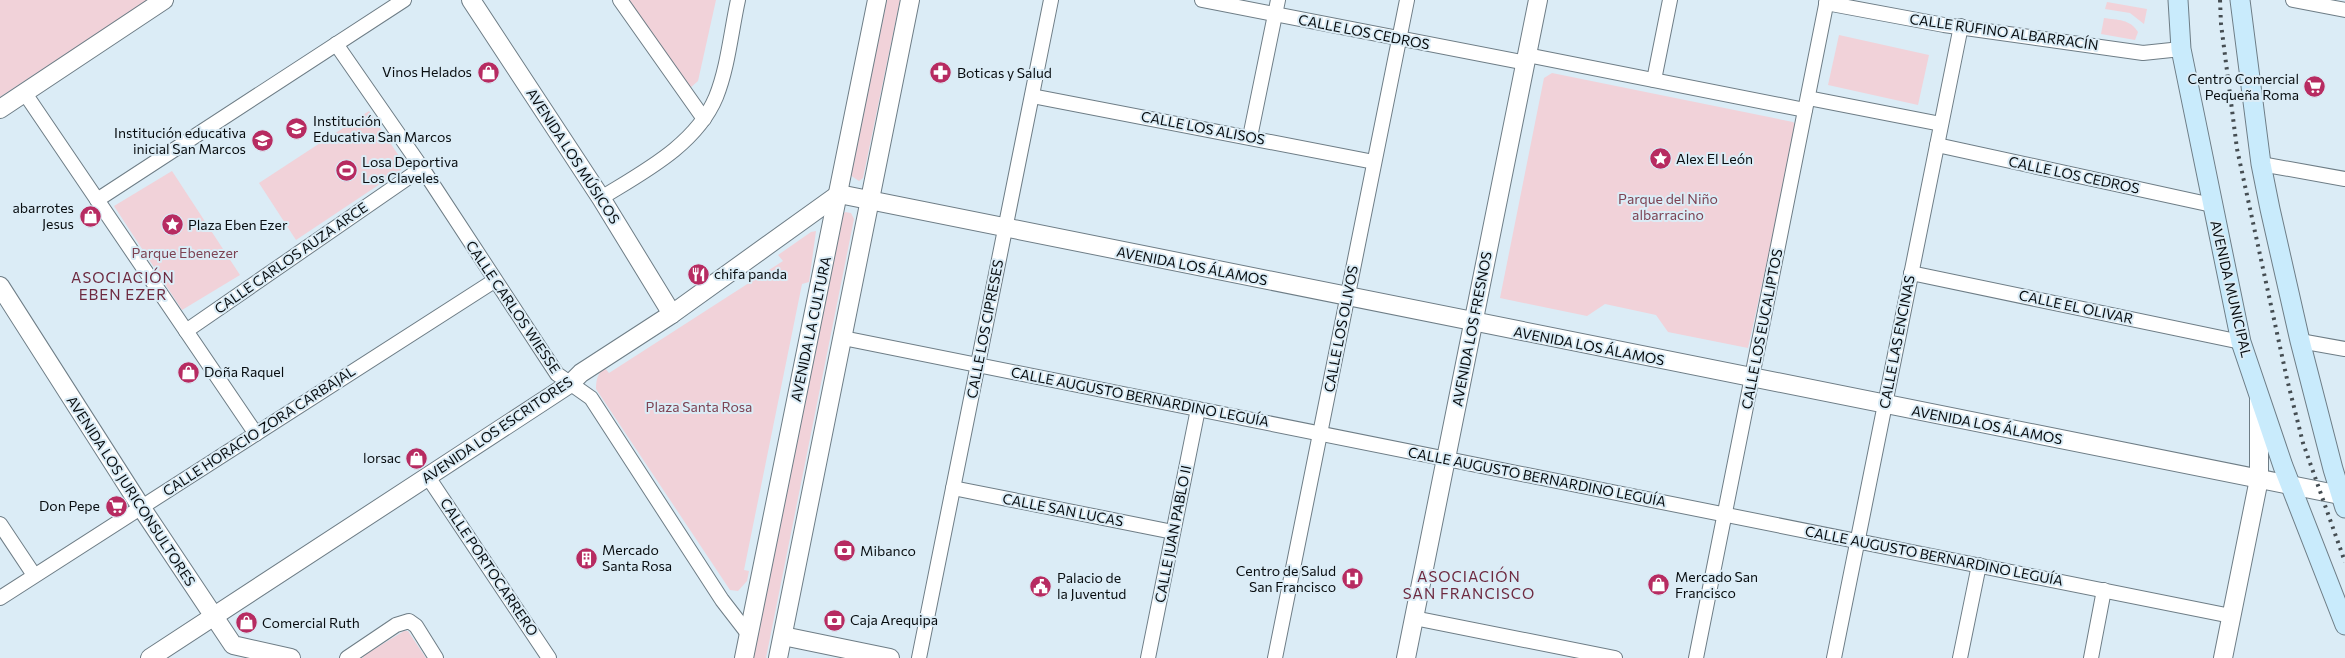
<svg xmlns="http://www.w3.org/2000/svg" width="2345" height="658" font-family="Commissioner,sans-serif">
<style>
.green{fill:#f1d2d9}
.lines{fill:none;stroke-linecap:round;stroke-linejoin:round}
.minor-casing{stroke:#6e7d86;stroke-width:16}
.tertiary-casing{stroke:#6e7d86;stroke-width:20}
.secondary-casing{stroke:#6e7d86;stroke-width:21}
.minor{stroke:#fff;stroke-width:14}
.tertiary{stroke:#fff;stroke-width:18}
.secondary{stroke:#c9ebfc;stroke-width:19}
.rail{stroke:#454d52;stroke-width:4;stroke-dasharray:2.5 5;stroke-linecap:butt}
.labels{text-anchor:middle;stroke-width:4;stroke-linejoin:round;paint-order:stroke}
.street-label{font-size:14px;fill:#080d10;stroke:#dbecf6}
.poi-label{font-size:14px;fill:#080d10;stroke:#dbecf6;text-anchor:start}
.park-label{font-size:14px;fill:#7d4353;stroke:#dbecf6}
.neighbourhood-label{font-size:15px;letter-spacing:1px;fill:#6e2a40;stroke:#dbecf6}
</style>
<rect width="100%" height="100%" fill="#dbecf6"/>
<g class="green">
<polygon points="0,0 148,0 0,97"/>
<polygon points="621,0 716,0 698,81 690,88"/>
<polygon points="887,0 900,0 863,178 859,181 850,175"/>
<polygon points="2107,2 2147,9 2144,24 2130,13 2105,9"/>
<path d="M2104 18C2118 20 2130 19 2138 32L2135 40 2101 34Z"/>
<polygon points="1839,35 1929,55 1918,105 1828,85"/>
<polygon points="1552,73 1793,122 1797,126 1748,348 1668,332 1656,315 1605,304 1587,316 1500,298 1544,78"/>
<polygon points="369,111 403,162 401,170 296,240 259,183"/>
<polygon points="172,171 240,275 182,310 114,206"/>
<polygon points="845,212 851,213 854,219 766,658 753,658 841,217"/>
<path d="M816 231 809 282 802 284 744 570 749 571 747 581 738 591 730 590 596 389C596 379 598 374 604 367L609 373 783 261 778 255 811 232Z"/>
<polygon points="404,631 408,631 426,658 363,658 363,656"/>
</g>
<g class="lines">
<defs>
<g id="minor">
<polyline points="620,0 704,119"/>
<polyline points="1202,0 1526,63"/>
<polyline points="2293,0 2345,10"/>
<polyline points="1826,3 1944,25 2143,53 2181,49"/>
<polyline points="336,44 422,168 557,374 591,398 722,600 749,635"/>
<polyline points="1527,55 1805,110"/>
<polyline points="1654,80 1670,0"/>
<polyline points="24,92 256,434"/>
<polyline points="1032,96 1374,162"/>
<polyline points="1808,98 1941,124"/>
<polyline points="1250,137 1278,0"/>
<polyline points="1937,145 2212,205"/>
<polyline points="2261,164 2345,179"/>
<path d="M601 198C643 172 696 145 716 97 728 67 731 32 738 0"/>
<polyline points="97,200 404,0"/>
<polyline points="1911,273 2241,342"/>
<polyline points="186,331 422,168"/>
<polyline points="843,338 2231,616"/>
<polyline points="2300,341 2345,349"/>
<polyline points="428,477 549,658"/>
<polyline points="953,488 1173,532"/>
<polyline points="0,524 34,575"/>
<polyline points="0,598 494,281"/>
<polyline points="1414,618 1615,658"/>
<polyline points="347,658 396,625 409,621 416,626 436,658"/>
<polyline points="919,658 1051,0"/>
<polyline points="1148,658 1198,409"/>
<polyline points="1275,658 1407,0"/>
<polyline points="1696,658 1827,0"/>
<polyline points="1834,658 1961,26"/>
<polyline points="1960,658 1979,565"/>
<polyline points="2091,658 2104,590"/>
</g>
<g id="tertiary">
<polyline points="471,0 601,198 672,314"/>
<polyline points="0,109 164,0"/>
<polyline points="839,194 2345,496"/>
<polyline points="0,286 141,507 233,645 291,658"/>
<polyline points="783,636 890,658"/>
<polyline points="150,658 571,383 581,373 672,314 839,194"/>
<polyline points="744,658 877,0"/>
<polyline points="778,658 910,0"/>
<polyline points="1406,658 1538,0"/>
<polyline points="2223,658 2259,479 2259,400"/>
</g>
<g id="secondary">
<polyline points="2178,0 2181,49 2241,342 2283,466 2345,625"/>
<polyline points="2240,0 2261,164 2270,209 2300,341 2333,469 2345,508"/>
</g>
</defs>
<use href="#minor" class="minor-casing"/>
<use href="#tertiary" class="tertiary-casing"/>
<use href="#secondary" class="secondary-casing"/>
<use href="#minor" class="minor"/>
<use href="#tertiary" class="tertiary"/>
<use href="#secondary" class="secondary"/>
<polyline class="rail" points="2220,0 2221,24 2237,149 2287,379 2303,443 2345,562"/>
</g>
<defs>
<symbol id="shop-disc" viewBox="-11 -11 22 22"><circle r="9.5" fill="#b72b61" stroke="#dbecf6"/><path d="M-5-2.5h2.3a2.7 3.5 0 0 1 5.4 0H5L5.5 6h-11ZM-1.5-2.5h3a1.5 2.3 0 0 0-3 0Z" fill="#fff"/></symbol>
<symbol id="pharmacy-disc" viewBox="-11 -11 22 22"><circle r="9.5" fill="#b72b61" stroke="#dbecf6"/><path d="M-2-6h4v4h4v4h-4v4h-4v-4h-4v-4h4Z" fill="#fff"/></symbol>
<symbol id="supermarket-disc" viewBox="-11 -11 22 22"><circle r="9.5" fill="#b72b61" stroke="#dbecf6"/><path d="M-6-5.5h2.5l.6 2H6L4.5 2H-2.5L-4.4-4H-6ZM-1.5 3.2a1.3 1.3 0 1 0 .1 0ZM3 3.2a1.3 1.3 0 1 0 .1 0Z" fill="#fff"/></symbol>
<symbol id="school-disc" viewBox="-11 -11 22 22"><circle r="9.5" fill="#b72b61" stroke="#dbecf6"/><path d="M0-5L7-2L0 1L-7-2ZM-4 1L0 2.5L4 1V4Q0 6-4 4Z" fill="#fff"/></symbol>
<symbol id="sight-disc" viewBox="-11 -11 22 22"><circle r="9.5" fill="#b72b61" stroke="#dbecf6"/><path d="M0-6L1.8-2.2L6-1.7L2.9 1.2L3.7 5.4L0 3.3L-3.7 5.4L-2.9 1.2L-6-1.7L-1.8-2.2Z" fill="#fff"/></symbol>
<symbol id="stadium-disc" viewBox="-11 -11 22 22"><circle r="9.5" fill="#b72b61" stroke="#dbecf6"/><path d="M0-5a6.5 5 0 1 0 0 10a6.5 5 0 1 0 0-10ZM-3.5-1.8h7v3.6h-7Z" fill="#fff"/></symbol>
<symbol id="restaurant-disc" viewBox="-11 -11 22 22"><circle r="9.5" fill="#b72b61" stroke="#dbecf6"/><path d="M-5-6h1v4h1v-4h1v4h1v-4h1v5L-1.5 .5V6h-2V.5L-5-1ZM5-6V6H3V1.5H1.5Q1.5-4 5-6Z" fill="#fff"/></symbol>
<symbol id="bank-disc" viewBox="-11 -11 22 22"><circle r="9.5" fill="#b72b61" stroke="#dbecf6"/><path d="M-6-4H6V4H-6ZM0-2.3a2.3 2.3 0 1 0 0 4.6a2.3 2.3 0 1 0 0-4.6Z" fill="#fff"/></symbol>
<symbol id="building-disc" viewBox="-11 -11 22 22"><circle r="9.5" fill="#b72b61" stroke="#dbecf6"/><path d="M-4-6H4V6H1V3H-1V6H-4ZM-2.5-4.3h1.7v1.8h-1.7ZM.8-4.3h1.7v1.8H.8ZM-2.5-1h1.7V.8h-1.7ZM.8-1h1.7V.8H.8Z" fill="#fff"/></symbol>
<symbol id="hospital-disc" viewBox="-11 -11 22 22"><circle r="9.5" fill="#b72b61" stroke="#dbecf6"/><path d="M-5-5h3v3.5h4V-5h3V5h-3V1.5h-4V5h-3Z" fill="#fff"/></symbol>
<symbol id="civic-disc" viewBox="-11 -11 22 22"><circle r="9.5" fill="#b72b61" stroke="#dbecf6"/><path d="M-.6-6.5H3V-4.5H.6V-3L4-1V1h2V6H-6V1h2V-1L-.6-3ZM-1.2 2.5V6h2.4V2.5Z" fill="#fff"/></symbol>
</defs>
<g fill-rule="evenodd">
<use href="#shop-disc" x="476" y="60" width="25" height="25"/>
<use href="#pharmacy-disc" x="928" y="60" width="25" height="25"/>
<use href="#supermarket-disc" x="2302" y="74" width="25" height="25"/>
<use href="#school-disc" x="284" y="116" width="25" height="25"/>
<use href="#school-disc" x="250" y="128" width="25" height="25"/>
<use href="#sight-disc" x="1648" y="146" width="25" height="25"/>
<use href="#stadium-disc" x="334" y="158" width="25" height="25"/>
<use href="#shop-disc" x="78" y="204" width="25" height="25"/>
<use href="#sight-disc" x="160" y="212" width="25" height="25"/>
<use href="#restaurant-disc" x="686" y="262" width="25" height="25"/>
<use href="#shop-disc" x="176" y="360" width="25" height="25"/>
<use href="#shop-disc" x="404" y="446" width="25" height="25"/>
<use href="#supermarket-disc" x="104" y="494" width="25" height="25"/>
<use href="#bank-disc" x="832" y="538" width="25" height="25"/>
<use href="#building-disc" x="574" y="546" width="25" height="25"/>
<use href="#hospital-disc" x="1340" y="566" width="25" height="25"/>
<use href="#shop-disc" x="1646" y="572" width="25" height="25"/>
<use href="#civic-disc" x="1028" y="574" width="25" height="25"/>
<use href="#bank-disc" x="822" y="608" width="25" height="25"/>
<use href="#shop-disc" x="234" y="610" width="25" height="25"/>
</g>
<g class="labels">
<g class="street-label">
<text transform="translate(1364 32) rotate(11)" y="5">CALLE LOS CEDROS</text>
<text transform="translate(2004 32) rotate(8)" y="5">CALLE RUFINO ALBARRACÍN</text>
<text transform="translate(1203 128) rotate(11)" y="5">CALLE LOS ALISOS</text>
<text transform="translate(573 156) rotate(57)" y="5">AVENIDA LOS MÚSICOS</text>
<text transform="translate(2074 175) rotate(12)" y="5">CALLE LOS CEDROS</text>
<text transform="translate(291 258) rotate(-35)" y="5">CALLE CARLOS AUZA ARCE</text>
<text transform="translate(1192 266) rotate(11)" y="5">AVENIDA LOS ÁLAMOS</text>
<text transform="translate(2231 289) rotate(77)" y="5">AVENIDA MUNICIPAL</text>
<text transform="translate(513 307) rotate(56)" y="5">CALLE CARLOS WIESSE</text>
<text transform="translate(2076 307) rotate(12)" y="5">CALLE EL OLIVAR</text>
<text transform="translate(811 329) rotate(-78)" y="5">AVENIDA LA CULTURA</text>
<text transform="translate(985 329) rotate(-79)" y="5">CALLE LOS CIPRESES</text>
<text transform="translate(1341 329) rotate(-79)" y="5">CALLE LOS OLIVOS</text>
<text transform="translate(1472 329) rotate(-79)" y="5">AVENIDA LOS FRESNOS</text>
<text transform="translate(1762 329) rotate(-79)" y="5">CALLE LOS EUCALIPTOS</text>
<text transform="translate(1897 342) rotate(-79)" y="5">CALLE LAS ENCINAS</text>
<text transform="translate(1589 346) rotate(11)" y="5">AVENIDA LOS ÁLAMOS</text>
<text transform="translate(1140 397) rotate(11)" y="5">CALLE AUGUSTO BERNARDINO LEGUÍA</text>
<text transform="translate(1987 425) rotate(11)" y="5">AVENIDA LOS ÁLAMOS</text>
<text transform="translate(497 430) rotate(-34)" y="5">AVENIDA LOS ESCRITORES</text>
<text transform="translate(259 431) rotate(-33)" y="5">CALLE HORACIO ZORA CARBAJAL</text>
<text transform="translate(1537 477) rotate(11)" y="5">CALLE AUGUSTO BERNARDINO LEGUÍA</text>
<text transform="translate(131 491) rotate(57)" y="5">AVENIDA LOS JURICONSULTORES</text>
<text transform="translate(1063 510) rotate(11)" y="5">CALLE SAN LUCAS</text>
<text transform="translate(1173 534) rotate(-79)" y="5">CALLE JUAN PABLO II</text>
<text transform="translate(1934 556) rotate(11)" y="5">CALLE AUGUSTO BERNARDINO LEGUÍA</text>
<text transform="translate(489 567) rotate(56)" y="5">CALLE PORTOCARRERO</text>
</g>
<g class="poi-label">
<text x="472" y="77" text-anchor="end">Vinos Helados</text>
<text x="957" y="78">Boticas y Salud</text>
<text x="2299" y="84" text-anchor="end">Centro Comercial<tspan x="2299" dy="16">Pequeña Roma</tspan></text>
<text x="313" y="126">Institución<tspan x="313" dy="16">Educativa San Marcos</tspan></text>
<text x="246" y="138" text-anchor="end">Institución educativa<tspan x="246" dy="16">inicial San Marcos</tspan></text>
<text x="1676" y="164">Alex El León</text>
<text x="362" y="167">Losa Deportiva<tspan x="362" dy="16">Los Claveles</tspan></text>
<text x="74" y="213" text-anchor="end">abarrotes<tspan x="74" dy="16">Jesus</tspan></text>
<text x="188" y="230">Plaza Eben Ezer</text>
<text x="714" y="279">chifa panda</text>
<text x="204" y="377">Doña Raquel</text>
<text x="401" y="463" text-anchor="end">lorsac</text>
<text x="100" y="511" text-anchor="end">Don Pepe</text>
<text x="602" y="555">Mercado<tspan x="602" dy="16">Santa Rosa</tspan></text>
<text x="860" y="556">Mibanco</text>
<text x="1336" y="576" text-anchor="end">Centro de Salud<tspan x="1336" dy="16">San Francisco</tspan></text>
<text x="1675" y="582">Mercado San<tspan x="1675" dy="16">Francisco</tspan></text>
<text x="1057" y="583">Palacio de<tspan x="1057" dy="16">la Juventud</tspan></text>
<text x="850" y="625">Caja Arequipa</text>
<text x="262" y="628">Comercial Ruth</text>
</g>
<g class="park-label">
<text x="1668" y="204">Parque del Niño<tspan x="1668" dy="16">albarracino</tspan></text>
<text x="185" y="258">Parque Ebenezer</text>
<text x="699" y="412">Plaza Santa Rosa</text>
</g>
<g class="neighbourhood-label">
<text x="123" y="283">ASOCIACIÓN<tspan x="123" dy="17">EBEN EZER</tspan></text>
<text x="1469" y="582">ASOCIACIÓN<tspan x="1469" dy="17">SAN FRANCISCO</tspan></text>
</g>
</g>
</svg>
